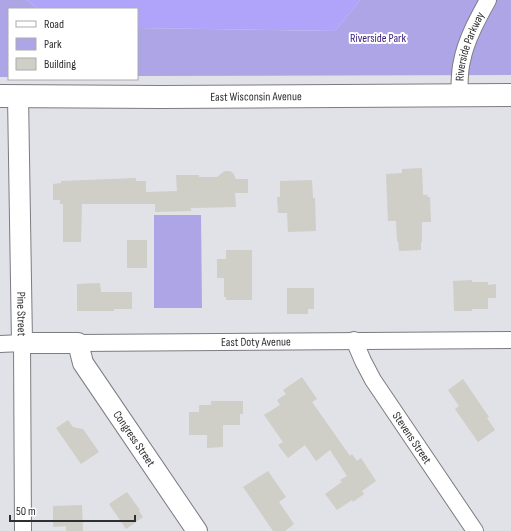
<svg xmlns="http://www.w3.org/2000/svg" width="511" height="531" font-family="'Sofia Sans Condensed',sans-serif">
<style>
.green{fill:#ada5e6}
.forest{fill:#b0a4fa}
.building{fill:#cfcec7}
.lines{fill:none;stroke-linecap:round;stroke-linejoin:round}
.minor-casing{stroke:#7c7c82;stroke-width:18}
.tertiary-casing{stroke:#7c7c82;stroke-width:22}
.secondary-casing{stroke:#7c7c82;stroke-width:24}
.minor{stroke:#fff;stroke-width:16}
.tertiary{stroke:#fff;stroke-width:20}
.secondary{stroke:#fff;stroke-width:22}
.labels{text-anchor:middle;stroke-width:4;stroke-linejoin:round;paint-order:stroke}
.park-label{font-size:12px;fill:#3a1c7e;stroke:#fff}
.street-label{font-size:12px;fill:#2f2f31;stroke:#fff}
</style>
<rect width="100%" height="100%" fill="#e1e1e8"/>
<g class="green">
<polygon points="0,0 27,0 38,9 9,9 9,77 0,77"/>
<polygon points="360,0 511,0 511,75 137,76 137,28 335,31"/>
<polygon points="154,215 201,215 202,308 154,308"/>
</g>
<polygon class="forest" points="27,0 360,0 335,31 137,28 137,9 38,9"/>
<g class="building">
<polygon points="422,168 423,195 428,195 427,197 430,197 431,222 422,222 422,242 421,242 421,250 399,251 398,241 397,241 396,221 388,221 386,174 402,173 402,169"/>
<polygon points="226,171 230,171 233,173 236,179 248,179 248,193 235,193 236,207 191,208 191,211 155,212 155,204 82,204 81,242 63,242 63,204 60,204 60,200 53,200 53,184 61,183 61,181 136,178 136,181 146,181 146,192 177,191 176,175 199,175 199,177 217,177 223,172"/>
<polygon points="312,180 313,198 315,198 316,231 288,232 287,213 278,213 277,197 280,197 280,181"/>
<rect x="127" y="240" width="20" height="28"/>
<polygon points="226,250 252,250 252,300 226,300 226,297 224,297 224,278 217,278 217,259 226,259"/>
<polygon points="472,280 472,282 488,282 488,285 496,284 496,298 488,298 488,309 472,309 472,311 454,311 453,281"/>
<polygon points="100,283 101,292 132,292 132,309 114,309 114,311 77,311 77,284"/>
<polygon points="287,288 314,288 314,309 308,309 308,314 287,314"/>
<polygon points="302,377 317,399 312,402 350,456 352,454 357,461 361,458 376,481 362,491 364,494 353,502 352,500 337,510 325,494 342,482 340,480 347,476 330,450 316,461 305,445 288,458 278,445 283,442 264,415 280,405 277,400 286,394 283,390"/>
<polygon points="463,379 489,417 487,418 495,430 478,442 455,409 459,406 448,390"/>
<polygon points="211,401 243,401 243,414 240,414 240,425 223,425 223,447 207,448 207,435 189,435 189,412 199,412 199,405 211,405"/>
<polygon points="68,420 73,427 83,429 99,452 81,464 56,428"/>
<polygon points="268,471 286,497 279,502 294,524 285,531 273,531 243,487"/>
<polygon points="127,492 140,510 139,511 143,517 126,529 109,504"/>
<polygon points="82,505 83,531 66,531 66,526 53,527 53,506"/>
</g>
<g class="lines">
<defs>
<g id="minor">
<path id="s1" d="M459 95C460 84 459 72 462 61 466 40 478 18 488 0"/>
<path id="s2" d="M354 340 363 361 373 380 475 531"/>
<path id="s3" d="M78 343 511 340"/>
<polyline points="0,344 22,343 23,531"/>
</g>
<g id="tertiary">
<path id="s4" d="M18 96 22 343H78L83 363 197 531"/>
</g>
<g id="secondary">
<path id="s5" d="M0 96 161 97 511 95"/>
</g>
</defs>
<use href="#minor" class="minor-casing"/>
<use href="#tertiary" class="tertiary-casing"/>
<use href="#secondary" class="secondary-casing"/>
<use href="#minor" class="minor"/>
<use href="#tertiary" class="tertiary"/>
<use href="#secondary" class="secondary"/>
</g>
<g class="labels">
<g class="park-label">
<text x="378" y="42">Riverside Park</text>
</g>
<g class="street-label">
<text dy="4" stroke="none"><textPath href="#s1" startOffset="50">Riverside Parkway</textPath></text>
<text dy="4" stroke="none"><textPath href="#s5" startOffset="256">East Wisconsin Avenue</textPath></text>
<text dy="4" stroke="none"><textPath href="#s4" startOffset="218">Pine Street</textPath></text>
<text dy="4" stroke="none"><textPath href="#s3" startOffset="178">East Doty Avenue</textPath></text>
<text dy="4" stroke="none"><textPath href="#s2" startOffset="114">Stevens Street</textPath></text>
<text dy="4" stroke="none"><textPath href="#s4" startOffset="415">Congress Street</textPath></text>
</g>
</g>
<rect x="8" y="8" width="130" height="72" fill="#ffffff" stroke="#acacad"/>
<rect x="16" y="21" width="20" height="6" fill="#ffffff" stroke="#acacad"/>
<text x="44" y="28" font-size="12" fill="#2f2f31">Road</text>
<rect x="16" y="38" width="20" height="12" fill="#ada5e6" stroke="#acacad"/>
<text x="44" y="48" font-size="12" fill="#2f2f31">Park</text>
<rect x="16" y="58" width="20" height="12" fill="#cfcec7" stroke="#acacad"/>
<text x="44" y="68" font-size="12" fill="#2f2f31">Building</text>
<path d="M10 515v6h125v-6" fill="none" stroke="#2f2f31" stroke-width="2"/>
<text x="16" y="515" font-size="12" fill="#2f2f31" stroke="#ffffff" stroke-width="3" paint-order="stroke">50 m</text>
</svg>
